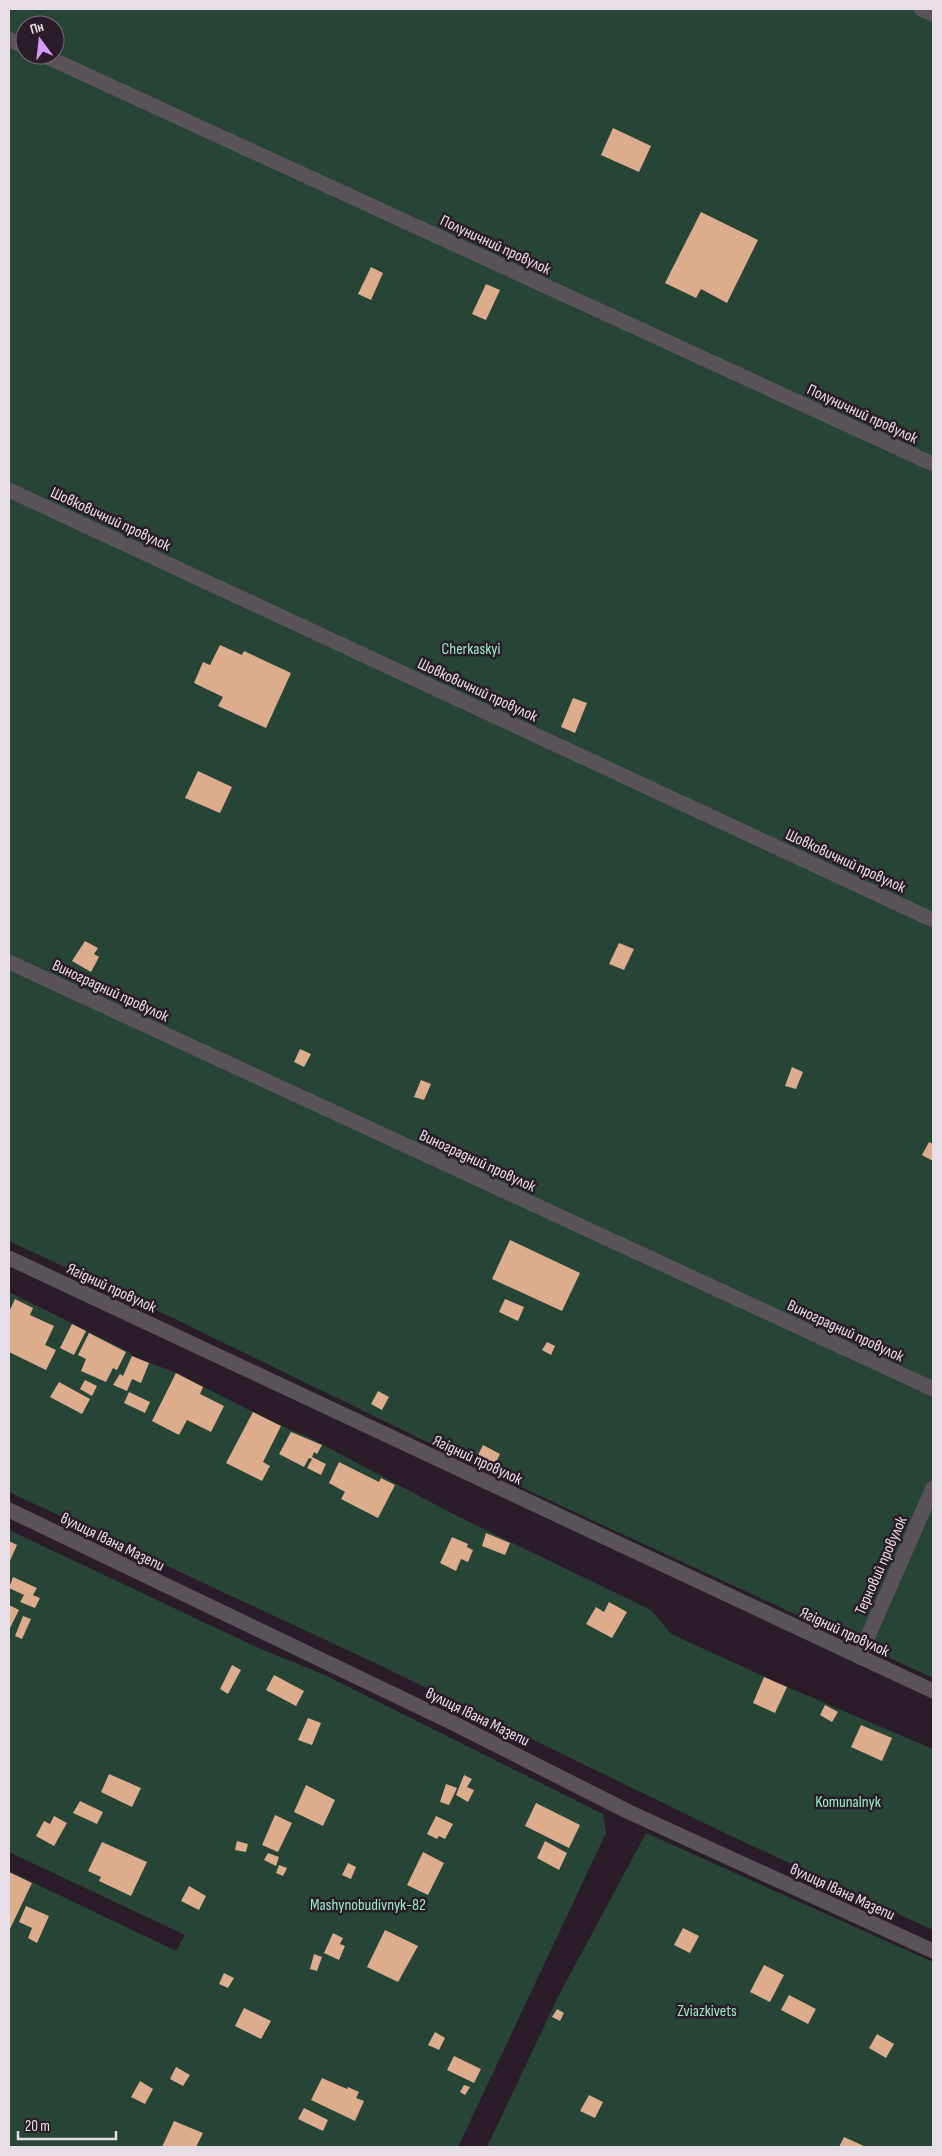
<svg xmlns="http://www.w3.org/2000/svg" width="942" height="2156" font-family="'Sofia Sans Condensed',sans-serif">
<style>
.green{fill:#274537;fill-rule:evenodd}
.building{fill:#ddac8d}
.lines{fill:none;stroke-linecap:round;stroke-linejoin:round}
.minor{stroke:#5a5359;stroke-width:15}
.labels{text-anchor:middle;stroke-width:5;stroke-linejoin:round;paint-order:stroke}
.street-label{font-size:16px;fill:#e8dee7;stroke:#2a1d29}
.park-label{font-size:16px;fill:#95ecc4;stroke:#2a1d29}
</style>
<rect width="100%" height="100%" fill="#2a1d29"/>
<g class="green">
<path d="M9 9H933V1678L497 1476 177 1320 9 1241ZM25 25H55V55H25Z"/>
<polygon points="9,1292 131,1353 132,1356 176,1373 279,1425 310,1438 457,1516 651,1610 671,1634 787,1687 933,1749 933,1930 729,1835 375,1663 9,1492"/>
<polygon points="9,1530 254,1646 327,1676 603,1814 606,1833 458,2147 9,2147 9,1871 176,1951 185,1935 9,1852"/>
<polygon points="646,1833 933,1962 933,2147 487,2147 558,1997"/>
</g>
<g class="building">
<polygon points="613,128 651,146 639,172 601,155"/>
<polygon points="701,212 758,240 727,303 701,289 696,298 665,283"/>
<polygon points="371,267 383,273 371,300 358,294"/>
<polygon points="486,284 500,290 486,320 472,314"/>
<polygon points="220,645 242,655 244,651 291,673 266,728 218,706 223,697 194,683 203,662 210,665"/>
<polygon points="573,698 587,703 575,733 561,727"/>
<polygon points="198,771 232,787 220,813 185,798"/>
<polygon points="85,941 98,948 94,954 99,957 91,972 72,961"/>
<polygon points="619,943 634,949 624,970 609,964"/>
<polygon points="300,1049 311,1054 304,1067 294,1062"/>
<polygon points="792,1067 803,1072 796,1089 785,1086"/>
<polygon points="421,1080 431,1084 424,1100 414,1097"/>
<polygon points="929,1142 933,1144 933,1161 922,1155"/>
<polygon points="510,1240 580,1273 562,1311 492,1279"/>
<polygon points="15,1299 33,1308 30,1315 54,1326 45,1345 56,1350 46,1370 9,1352 9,1312"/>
<polygon points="505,1299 524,1307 518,1321 499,1312"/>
<polygon points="72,1324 86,1331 74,1355 60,1348"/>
<polygon points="89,1333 126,1352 117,1370 113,1368 106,1382 81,1371 86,1359 78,1355"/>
<polygon points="547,1342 555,1346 551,1355 542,1350"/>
<polygon points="132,1356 149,1363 141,1383 132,1379 127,1391 113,1385 120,1374 123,1376"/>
<polygon points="176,1373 203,1387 200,1394 224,1406 211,1432 187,1420 179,1435 152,1421"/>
<polygon points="85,1380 97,1386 92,1396 80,1389"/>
<polygon points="59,1382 90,1399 82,1414 50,1397"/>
<polygon points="378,1391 389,1397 382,1410 371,1404"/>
<polygon points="129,1392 150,1402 145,1413 124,1403"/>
<polygon points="253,1412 281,1426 263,1462 270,1466 262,1481 226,1463"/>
<polygon points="291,1432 322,1445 317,1454 314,1452 312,1457 326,1464 321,1475 307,1468 312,1459 309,1458 304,1467 279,1454"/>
<polygon points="483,1445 500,1454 494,1466 477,1457"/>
<polygon points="339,1462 379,1482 381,1478 395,1485 378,1518 341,1499 345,1492 329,1483"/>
<polygon points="486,1533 510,1543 505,1555 482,1546"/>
<polygon points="452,1537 468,1544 467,1547 473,1550 468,1562 461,1559 456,1571 440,1563"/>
<polygon points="9,1541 17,1545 9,1563"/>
<polygon points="13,1577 37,1588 33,1595 40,1598 35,1608 20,1602 24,1595 9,1588"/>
<polygon points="609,1602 627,1612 612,1638 586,1624 596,1607 604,1612"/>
<polygon points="9,1605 19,1610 9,1630"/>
<polygon points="23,1616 31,1619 22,1639 15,1636"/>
<polygon points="232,1665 241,1670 228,1694 220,1689"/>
<polygon points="274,1675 304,1691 296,1706 266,1690"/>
<polygon points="764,1677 787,1687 775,1713 753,1703"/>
<polygon points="825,1705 838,1712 832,1722 820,1715"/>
<polygon points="308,1718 321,1723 312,1745 298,1740"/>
<polygon points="861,1725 892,1738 882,1761 851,1747"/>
<polygon points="109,1774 141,1788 132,1807 101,1792"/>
<polygon points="464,1775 472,1779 467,1787 474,1790 468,1802 456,1795"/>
<polygon points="446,1784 457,1788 449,1805 440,1802"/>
<polygon points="306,1785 335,1800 323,1826 294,1812"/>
<polygon points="80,1801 103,1812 97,1824 73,1813"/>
<polygon points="536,1803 580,1825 569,1848 525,1826"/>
<polygon points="275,1815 292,1823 278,1852 262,1845"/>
<polygon points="54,1816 67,1823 54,1846 36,1836 44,1821 50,1824"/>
<polygon points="436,1816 453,1824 445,1839 439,1836 437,1839 427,1834"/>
<polygon points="237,1841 248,1844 246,1852 235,1850"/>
<polygon points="545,1841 567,1853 559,1870 537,1858"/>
<polygon points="102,1842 147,1862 131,1896 99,1881 101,1877 88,1871"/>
<polygon points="423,1852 444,1863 428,1895 407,1885"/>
<polygon points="268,1853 279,1857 276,1866 264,1860"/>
<polygon points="348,1863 356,1867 351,1879 342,1875"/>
<polygon points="279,1865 287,1868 283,1876 276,1873"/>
<polygon points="9,1872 32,1883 9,1931"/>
<polygon points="189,1886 206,1896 199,1910 181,1901"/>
<polygon points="26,1906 49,1916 37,1943 28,1938 32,1928 19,1922"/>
<polygon points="683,1928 699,1936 690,1953 674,1945"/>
<polygon points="385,1930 418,1946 398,1982 367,1967"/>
<polygon points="333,1933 343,1938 340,1944 345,1946 339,1960 324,1953"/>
<polygon points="314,1954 322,1957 317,1971 310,1969"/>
<polygon points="764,1965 784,1975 770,2002 750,1992"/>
<polygon points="224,1973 234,1978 228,1988 219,1984"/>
<polygon points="789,1995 816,2009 808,2024 781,2010"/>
<polygon points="244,2008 271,2021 261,2039 235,2026"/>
<polygon points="557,2009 564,2013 560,2021 552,2017"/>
<polygon points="435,2032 445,2038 439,2050 428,2045"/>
<polygon points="877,2034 894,2044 886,2058 869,2048"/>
<polygon points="454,2056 481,2069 474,2083 447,2070"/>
<polygon points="176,2067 190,2075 183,2086 170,2079"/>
<polygon points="322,2078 347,2089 348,2087 359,2092 356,2098 364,2101 355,2121 311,2100"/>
<polygon points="140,2081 153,2089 145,2104 131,2097"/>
<polygon points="464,2085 470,2087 465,2095 460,2092"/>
<polygon points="589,2095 603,2102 595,2118 580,2111"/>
<polygon points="304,2108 328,2120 323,2131 298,2119"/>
<polygon points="174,2121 203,2133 196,2147 162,2147"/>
<polygon points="844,2137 866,2147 839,2147"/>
</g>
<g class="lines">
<g class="minor">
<polyline points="921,9 933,14"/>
<polyline points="9,39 25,47"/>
<polyline points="43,55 933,464"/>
<polyline points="9,490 933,920"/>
<polyline points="9,962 933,1389"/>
<polyline points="9,1258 933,1691"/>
<polyline points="9,1510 453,1723 629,1812 933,1951"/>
<polyline points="859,1657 933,1488"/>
</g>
</g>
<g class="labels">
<g class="street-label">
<text transform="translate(496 244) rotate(25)" y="6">Полуничний провулок</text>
<text transform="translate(863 413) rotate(25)" y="6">Полуничний провулок</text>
<text transform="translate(111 518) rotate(25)" y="6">Шовковичний провулок</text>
<text transform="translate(478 689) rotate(25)" y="6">Шовковичний провулок</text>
<text transform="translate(846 860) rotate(25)" y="6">Шовковичний провулок</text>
<text transform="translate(111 990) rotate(25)" y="6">Виноградний провулок</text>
<text transform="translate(478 1160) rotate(25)" y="6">Виноградний провулок</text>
<text transform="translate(112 1287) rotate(25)" y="6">Ягідний провулок</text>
<text transform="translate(846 1330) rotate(25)" y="6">Виноградний провулок</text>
<text transform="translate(478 1459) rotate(25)" y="6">Ягідний провулок</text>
<text transform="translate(113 1541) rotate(26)" y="6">вулиця Івана Мазепи</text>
<text transform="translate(880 1565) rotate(-66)" y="6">Терновий провулок</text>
<text transform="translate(845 1631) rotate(25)" y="6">Ягідний провулок</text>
<text transform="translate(478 1716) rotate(26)" y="6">вулиця Івана Мазепи</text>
<text transform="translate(843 1891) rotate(25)" y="6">вулиця Івана Мазепи</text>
</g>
<g class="park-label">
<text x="471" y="654">Cherkaskyi</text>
<text x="848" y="1807">Komunalnyk</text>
<text x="368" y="1910">Mashynobudivnyk-82</text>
<text x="707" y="2016">Zviazkivets</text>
</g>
</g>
<rect width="942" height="2156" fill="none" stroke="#e8dee7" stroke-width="20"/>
<g transform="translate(40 40) rotate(345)"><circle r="24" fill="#2a1d29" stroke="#766a75"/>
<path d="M0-4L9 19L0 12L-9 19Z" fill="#d69bfa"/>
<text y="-8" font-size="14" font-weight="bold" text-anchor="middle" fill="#e8dee7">Пн</text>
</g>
<path d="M18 2131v8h98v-8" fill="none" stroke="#e8dee7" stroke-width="2.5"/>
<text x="25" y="2131" font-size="15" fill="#e8dee7" stroke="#2a1d29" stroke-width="4" paint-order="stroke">20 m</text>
</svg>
